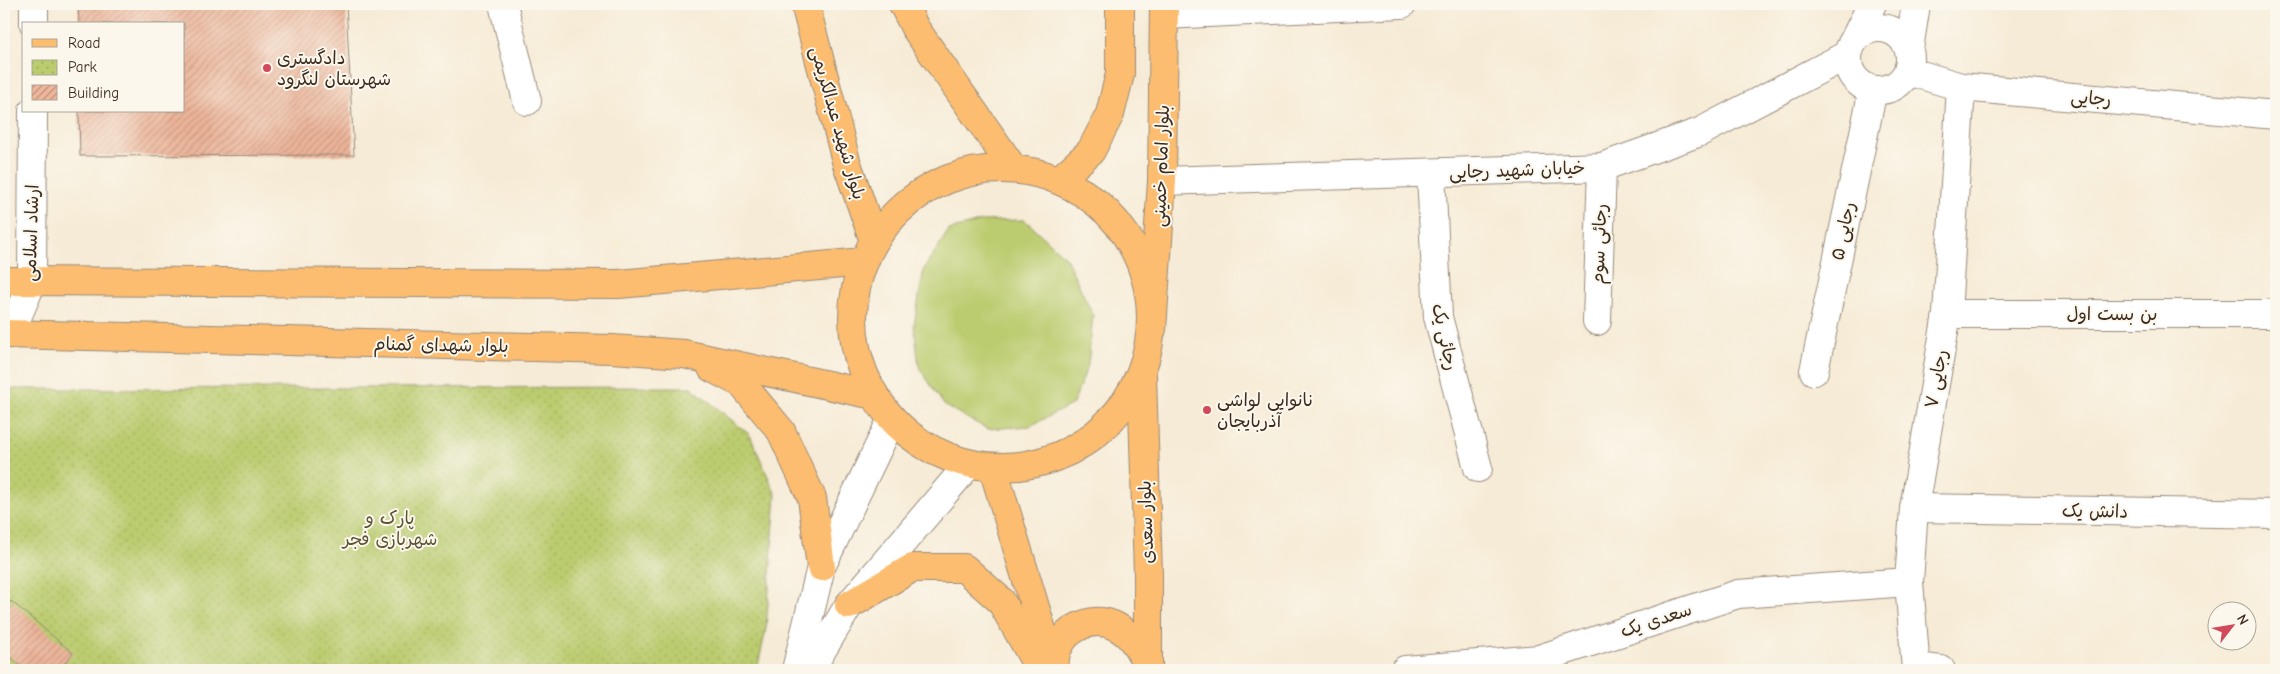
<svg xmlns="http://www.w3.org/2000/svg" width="2280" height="674" font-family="'Comic Neue','Playpen Sans Arabic',sans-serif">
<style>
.grass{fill:#bbcc6f;stroke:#7b7b46}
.park{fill:url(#park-dots);stroke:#7b7b46}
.building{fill:url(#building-hatch)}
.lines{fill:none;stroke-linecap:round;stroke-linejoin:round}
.minor-casing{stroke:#988a7a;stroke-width:30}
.major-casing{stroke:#988a7a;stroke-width:30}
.highway-casing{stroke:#988a7a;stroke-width:30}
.minor{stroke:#fff;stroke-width:28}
.major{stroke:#fcbd6f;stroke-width:28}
.highway{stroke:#fcbd6f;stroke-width:28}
.poi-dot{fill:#d1495b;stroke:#fbf7ec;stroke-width:2}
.labels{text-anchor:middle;stroke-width:4;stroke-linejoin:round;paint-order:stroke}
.poi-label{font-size:18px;fill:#3b2a1e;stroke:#fbf7ec;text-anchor:start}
.street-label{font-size:18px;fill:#3b2a1e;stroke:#fbf7ec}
.park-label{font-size:18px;fill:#5b5232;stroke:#fbf7ec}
</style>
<defs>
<pattern id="park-dots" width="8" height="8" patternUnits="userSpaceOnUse" patternTransform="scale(1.25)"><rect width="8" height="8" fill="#bbcc6f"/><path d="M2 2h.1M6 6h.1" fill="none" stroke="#a2af60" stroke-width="1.8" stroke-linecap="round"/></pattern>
<pattern id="building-hatch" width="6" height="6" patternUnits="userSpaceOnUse" patternTransform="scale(1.25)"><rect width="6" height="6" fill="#edb59a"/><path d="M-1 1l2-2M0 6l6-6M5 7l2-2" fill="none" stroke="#c1937d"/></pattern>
</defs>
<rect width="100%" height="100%" fill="#fbf7ec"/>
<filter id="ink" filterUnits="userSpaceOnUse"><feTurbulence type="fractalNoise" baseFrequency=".02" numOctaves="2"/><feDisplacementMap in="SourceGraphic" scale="10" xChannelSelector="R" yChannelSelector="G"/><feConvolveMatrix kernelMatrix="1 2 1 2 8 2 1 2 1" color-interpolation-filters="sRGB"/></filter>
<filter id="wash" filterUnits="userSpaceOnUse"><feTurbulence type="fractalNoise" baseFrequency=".0096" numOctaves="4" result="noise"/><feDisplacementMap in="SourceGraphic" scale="20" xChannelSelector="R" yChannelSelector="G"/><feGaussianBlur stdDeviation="1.12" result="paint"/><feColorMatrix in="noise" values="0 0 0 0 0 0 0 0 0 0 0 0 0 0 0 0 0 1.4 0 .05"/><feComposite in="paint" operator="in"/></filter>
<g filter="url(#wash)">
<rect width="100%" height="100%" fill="#f6ebd6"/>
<polygon class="grass" points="1025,220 1066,258 1093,315 1088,365 1073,404 1030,426 987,429 944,405 919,367 914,325 924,269 949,230 983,221"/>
<polygon class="park" points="691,387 750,435 776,495 766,629 757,670 4,670 4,389"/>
<g id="blocks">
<g class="building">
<polygon points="78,4 346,4 354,155 80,156 79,111 184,111 184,24 79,24"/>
<polygon points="11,601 73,653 59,670 25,670 4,651 4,611"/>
</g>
</g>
</g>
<g filter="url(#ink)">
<use href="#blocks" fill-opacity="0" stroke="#988a7a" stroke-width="1"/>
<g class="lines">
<defs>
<g id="minor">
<polyline points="503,4 527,101"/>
<polyline points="1164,15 1402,4"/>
<polyline points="34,24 34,4"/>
<circle cx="1879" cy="59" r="31"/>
<polyline points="1855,38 1872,4"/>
<polyline points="1909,49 1916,4"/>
<polyline points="1908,71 1961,87 2276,115"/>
<polyline points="1431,173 1438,317 1478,468"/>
<polyline points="1162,181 1602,167 1700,132 1847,55"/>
<polyline points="1947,314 2276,314"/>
<polyline points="1597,321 1602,167"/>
<polyline points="10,334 32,282 33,111"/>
<polyline points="1814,371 1873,90"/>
<polyline points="1914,508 2276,514"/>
<polyline points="1916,667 1941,670"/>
<polyline points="796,670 821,567 892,419"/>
<polyline points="810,670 849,605 969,464"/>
<polyline points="1405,670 1539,659 1738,594 1909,582"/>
<polyline points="1916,670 1909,582 1914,508 1947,314 1961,87"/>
</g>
<g id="major">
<polyline points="805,4 846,161 874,241"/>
<polyline points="903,4 915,28 1013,168"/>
<polyline points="1059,180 1091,151 1110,114 1120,74 1120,4"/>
<polyline points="4,281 619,284 864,262"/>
<polyline points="1152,329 1162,181 1164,4"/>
<polyline points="4,334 612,349 684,354 874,395"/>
<polyline points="712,368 741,383 781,431 812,498 821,567"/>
<polyline points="849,605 912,568 964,568 1001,601 1040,670"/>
</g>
<g id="highway">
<circle cx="1002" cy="318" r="149"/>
<polyline points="1142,375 1148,575 1148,670"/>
<polyline points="993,468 1054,670"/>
<path d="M1054 667C1055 660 1055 653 1058 648 1068 626 1095 615 1117 627 1132 635 1141 651 1147 666"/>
</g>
</defs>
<use href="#minor" class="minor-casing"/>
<use href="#major" class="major-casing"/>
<use href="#highway" class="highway-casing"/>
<use href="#minor" class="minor"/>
<use href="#major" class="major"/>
<use href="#highway" class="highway"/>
</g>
</g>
<g class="poi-dot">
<circle cx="267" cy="68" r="5"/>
<circle cx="1207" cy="410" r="5"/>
</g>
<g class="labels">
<g class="poi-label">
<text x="277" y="64">دادگستری<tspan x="277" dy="21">شهرستان لنگرود</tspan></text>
<text x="1217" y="406">نانوایی لواشی<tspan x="1217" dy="21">آذربایجان</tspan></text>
</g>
<g class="street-label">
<text transform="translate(2091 98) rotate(5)" y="6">رجایی</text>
<text transform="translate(838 123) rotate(74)" y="6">بلوار شهید عبدالکریمی</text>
<text transform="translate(1161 166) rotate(-88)" y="6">بلوار امام خمینی</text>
<text transform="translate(1517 170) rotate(-2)" y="6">خیابان شهید رجایی</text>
<text transform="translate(1843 231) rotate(-78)" y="6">رجایی ۵</text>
<text transform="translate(31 233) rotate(-88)" y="6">ارشاد اسلامی</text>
<text transform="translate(1599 244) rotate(-88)" y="6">رجائی سوم</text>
<text x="2112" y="320">بن بست اول</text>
<text transform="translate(1445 337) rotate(78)" y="6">رجائی یک</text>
<text transform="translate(441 345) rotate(1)" y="6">بلوار شهدای گمنام</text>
<text transform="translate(1936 379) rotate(-80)" y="6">رجایی ۷</text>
<text transform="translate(2095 511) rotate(1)" y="6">دانش یک</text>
<text transform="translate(1146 522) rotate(-92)" y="6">بلوار سعدی</text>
<text transform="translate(1656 620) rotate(-18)" y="6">سعدی یک</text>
</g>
<g class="park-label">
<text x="390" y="524">پارک و<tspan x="390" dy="21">شهربازی فجر</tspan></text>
</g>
</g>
<rect width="2280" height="674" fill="none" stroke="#fbf7ec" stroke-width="20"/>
<rect x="22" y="22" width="162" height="90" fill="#fbf7ec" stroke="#aea59a"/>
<rect x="32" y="39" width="25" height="8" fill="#fcbd6f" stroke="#aea59a"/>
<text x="68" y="48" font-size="15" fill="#3b2a1e">Road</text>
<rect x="32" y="60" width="25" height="15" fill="url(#park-dots)" stroke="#aea59a"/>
<text x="68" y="72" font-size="15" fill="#3b2a1e">Park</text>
<rect x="32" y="85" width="25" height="15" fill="url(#building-hatch)" stroke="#aea59a"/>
<text x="68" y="98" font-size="15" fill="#3b2a1e">Building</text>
<g transform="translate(2232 626) rotate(59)"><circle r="24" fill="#fbf7ec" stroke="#aea59a"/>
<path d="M0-4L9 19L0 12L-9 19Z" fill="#d1495b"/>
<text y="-8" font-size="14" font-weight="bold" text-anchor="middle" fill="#3b2a1e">N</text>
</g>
</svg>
